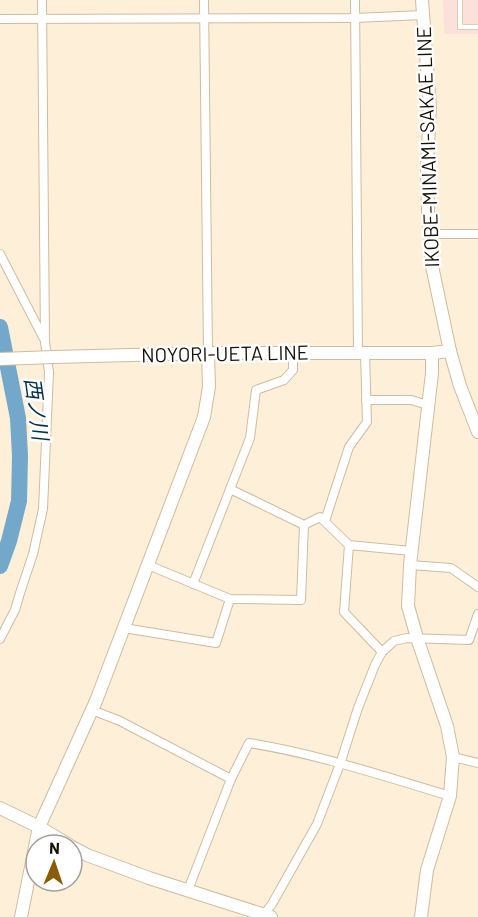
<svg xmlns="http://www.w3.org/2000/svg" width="478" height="917" font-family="Barlow,'Noto Sans JP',sans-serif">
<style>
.commercial{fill:#fbe1da}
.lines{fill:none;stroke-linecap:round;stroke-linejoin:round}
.river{stroke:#73a8ca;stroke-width:16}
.lane-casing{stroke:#cdbca0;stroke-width:6}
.street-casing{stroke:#cdbca0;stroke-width:10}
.secondary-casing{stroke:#cdbca0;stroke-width:14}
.lane{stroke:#fff;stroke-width:4.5}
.street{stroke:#fff;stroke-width:8}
.secondary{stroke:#fff;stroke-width:12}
.secondary-bridge-casing{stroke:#cdbca0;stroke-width:14;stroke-linecap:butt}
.secondary-bridge{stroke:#fff;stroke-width:12}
.labels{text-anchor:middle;stroke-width:5;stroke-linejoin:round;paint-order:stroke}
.street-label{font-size:20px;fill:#171107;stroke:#fff}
.water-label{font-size:21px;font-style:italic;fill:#033148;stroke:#fff}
</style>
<rect width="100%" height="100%" fill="#fef0d8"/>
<polygon class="commercial" points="443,0 478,0 478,34 444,34"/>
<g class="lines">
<polyline class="river" points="0,327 18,418 20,456 19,501 9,541 0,566"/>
<defs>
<polyline id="lane" points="460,0 460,27 478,27"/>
<g id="street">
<polyline points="204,0 208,353"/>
<polyline points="355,0 358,353"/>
<polyline points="0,19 355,18 423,15"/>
<polyline points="429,234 478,234"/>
<polyline points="0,254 44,339"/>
<polyline points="366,400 411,400 428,405"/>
<polyline points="230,489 304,525"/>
<polyline points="325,521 349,447 367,422 365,353"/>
<polyline points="148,565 230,599 301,600 304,525 320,517 349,545"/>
<polyline points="410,565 451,568 478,587"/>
<polyline points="193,584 250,438 256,390 284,380 293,370 293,353"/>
<polyline points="124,628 216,643 230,599"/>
<polyline points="0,639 15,610 20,593 33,554 43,509 49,372 45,342 42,0"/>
<polyline points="382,652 344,612 349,545 411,551"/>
<polyline points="92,710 120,721 231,779"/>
<polyline points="453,757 478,763"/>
<path d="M188 890 231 779 249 743C318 754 383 776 450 796"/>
<polyline points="262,917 272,904 317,824 340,764 358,708 375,665 382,652 394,641 407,638 469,640 478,614"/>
</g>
<g id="secondary">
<polyline points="422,0 430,107 427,167 428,212 432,266 450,351 460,386 478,432"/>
<polyline points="54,357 208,353 432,353 450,351"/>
<polyline points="0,808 39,827 69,845"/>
<polyline points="72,847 87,855 149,878 271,917"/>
<polyline points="21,917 39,827 96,701 204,417 209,387 208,353"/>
<polyline points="421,917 427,870 450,796 453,757 447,726 417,638 408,606 410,565 432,373 432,353"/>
</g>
</defs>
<use href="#lane" class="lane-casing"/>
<use href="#street" class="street-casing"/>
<use href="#secondary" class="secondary-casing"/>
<use href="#lane" class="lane"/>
<use href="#street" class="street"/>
<use href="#secondary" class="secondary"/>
<defs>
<polyline id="secondary-bridge" points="0,359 54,357"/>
</defs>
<use href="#secondary-bridge" class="secondary-bridge-casing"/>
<use href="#secondary-bridge" class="secondary-bridge"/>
</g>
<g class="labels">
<g class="street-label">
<text transform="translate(428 147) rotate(-92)" y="7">IKOBE-MINAMI-SAKAE LINE</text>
<text transform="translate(225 354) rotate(-1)" y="7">NOYORI-UETA LINE</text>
</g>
<g class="water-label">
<text transform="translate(36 409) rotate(82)" y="7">西ノ川</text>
</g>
</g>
<g transform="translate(54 863) rotate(2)"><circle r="28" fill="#ffffff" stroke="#a2a09c" stroke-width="1.5"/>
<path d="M0-4.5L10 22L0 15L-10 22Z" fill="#8b5b02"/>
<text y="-9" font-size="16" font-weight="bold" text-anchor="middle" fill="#171107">N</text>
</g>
</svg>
